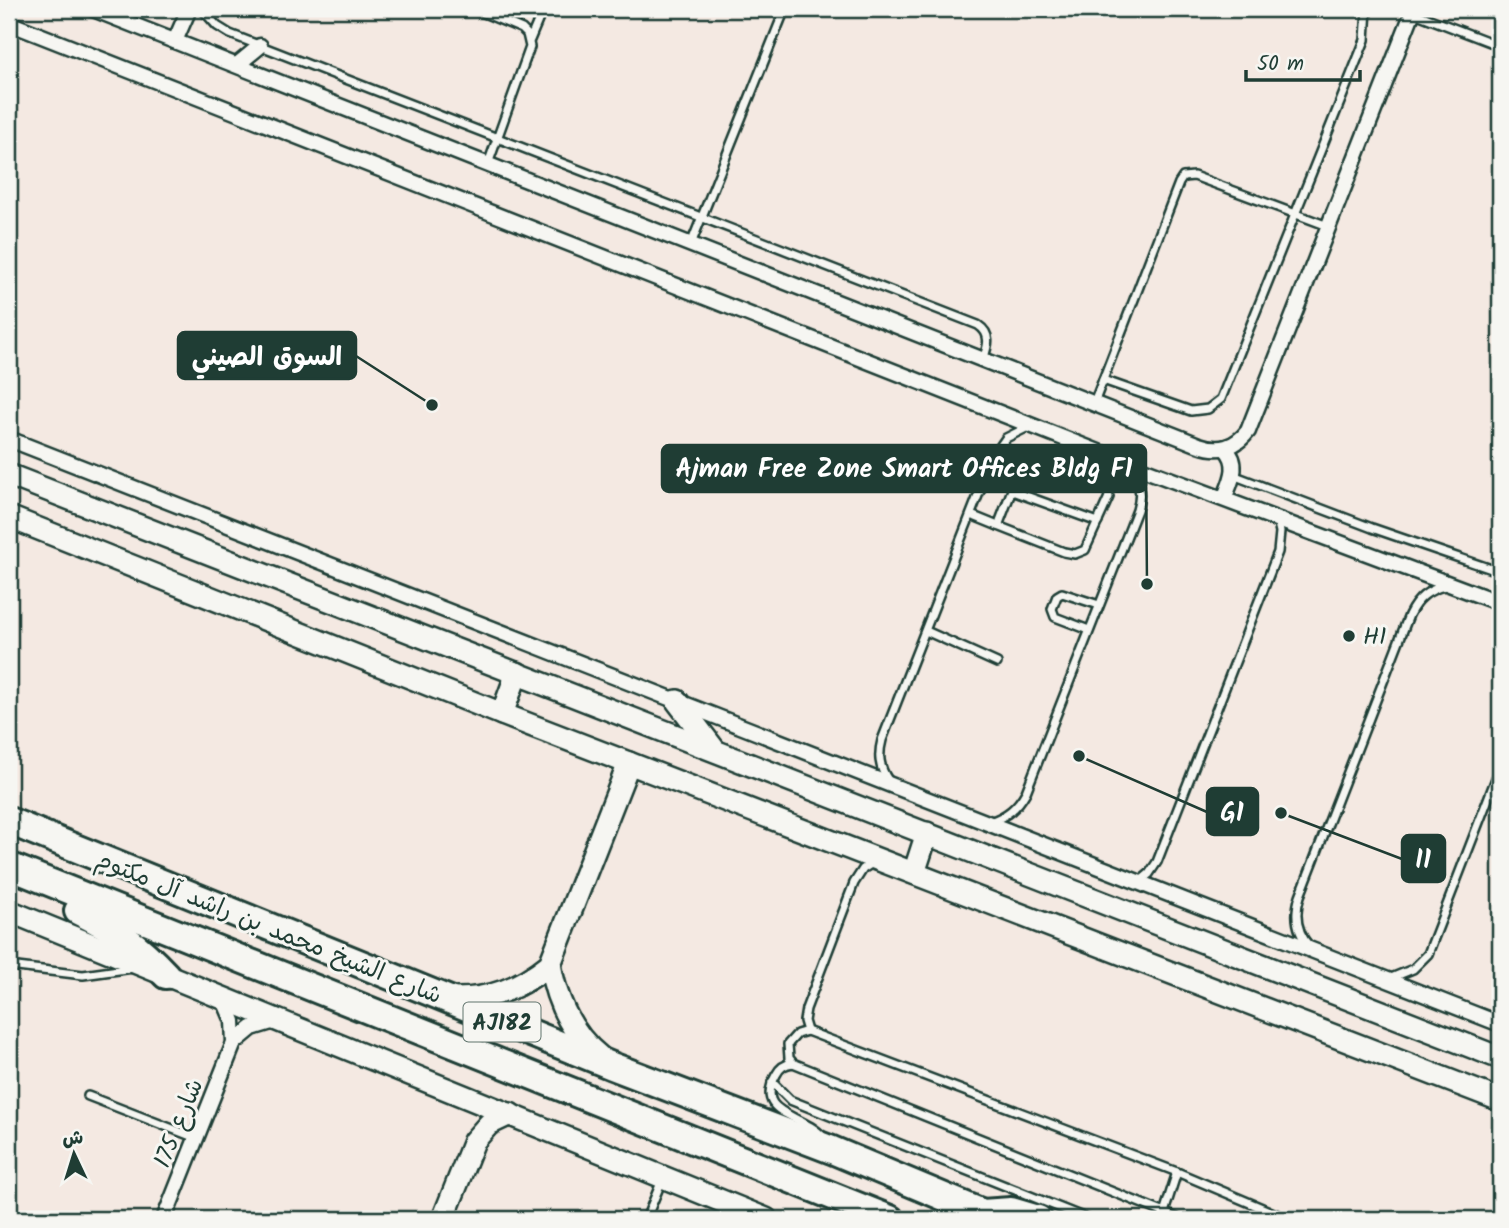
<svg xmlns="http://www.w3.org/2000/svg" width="1509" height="1228" font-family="Kalam,'Playpen Sans Arabic',sans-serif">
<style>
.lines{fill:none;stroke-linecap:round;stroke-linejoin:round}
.lane-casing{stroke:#1f3d34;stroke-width:12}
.street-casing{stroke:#1f3d34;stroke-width:19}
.secondary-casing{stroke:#1f3d34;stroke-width:26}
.highway-casing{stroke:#1f3d34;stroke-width:32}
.lane{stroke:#f6f6f2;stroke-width:7}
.street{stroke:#f6f6f2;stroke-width:14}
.secondary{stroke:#f6f6f2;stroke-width:21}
.highway{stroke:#f6f6f2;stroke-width:26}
.poi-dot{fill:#1f3d34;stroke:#f6f6f2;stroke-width:2.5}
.labels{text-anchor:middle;stroke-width:6;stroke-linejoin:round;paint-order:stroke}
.shield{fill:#f6f6f2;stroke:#60746d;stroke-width:2}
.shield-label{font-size:23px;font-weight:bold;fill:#1f3d34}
.poi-label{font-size:24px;fill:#1f3d34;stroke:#f6f6f2;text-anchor:start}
.street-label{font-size:24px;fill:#1f3d34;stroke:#f6f6f2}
.leader{fill:none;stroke:#1f3d34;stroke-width:2.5}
.callout-dot{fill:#1f3d34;stroke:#f6f6f2;stroke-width:2.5}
.callout{fill:#1f3d34;stroke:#1f3d34;stroke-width:2.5}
.callout-label{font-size:26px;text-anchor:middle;font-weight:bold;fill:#fff}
</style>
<rect width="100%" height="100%" fill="#f4e9e2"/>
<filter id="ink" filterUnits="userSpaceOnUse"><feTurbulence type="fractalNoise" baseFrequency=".0143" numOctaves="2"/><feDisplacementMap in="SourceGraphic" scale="14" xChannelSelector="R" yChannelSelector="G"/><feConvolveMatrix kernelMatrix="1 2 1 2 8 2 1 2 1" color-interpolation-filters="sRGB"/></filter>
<g filter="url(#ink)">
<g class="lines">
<defs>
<g id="lane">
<path d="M202 9 217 26 230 34 978 325C992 334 988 346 983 360"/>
<polyline points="474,9 522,29 527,34 530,47 488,164"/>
<polyline points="1404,9 1500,46"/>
<polyline points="530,40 543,9"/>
<polyline points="691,244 785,9"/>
<polyline points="1103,380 1191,411 1208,409 1221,399 1365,40 1367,9"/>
<polyline points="1094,403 1179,183 1183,177 1194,176 1328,226"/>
<polyline points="1092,449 1100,482 1107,488 1109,497 1085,550 1075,554 1064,552 998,526 1020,469 1029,460 1038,460 1100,482"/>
<polyline points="1233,475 1372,528 1500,572"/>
<polyline points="1012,491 1098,522"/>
<polyline points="971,515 998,526"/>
<polyline points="1089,630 1055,617 1052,609 1057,596 1062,593 1099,605"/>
<polyline points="926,631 997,663"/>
<path d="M888 780C879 767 878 755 882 740L994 455 1006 438 1028 427"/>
<path d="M990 822C1007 816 1017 808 1026 792L1137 510C1142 494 1140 481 1130 467"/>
<polyline points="1138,883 1149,874 1157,862 1278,552 1280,532 1277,520"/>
<path d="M1310 947C1296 932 1294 915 1300 896L1409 615C1417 599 1427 590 1445 586"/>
<polyline points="9,966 83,975 133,968"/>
<polyline points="1391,978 1413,969 1428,954 1500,768"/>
<polyline points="807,1031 804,1021 806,1009 854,883 863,869 874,862"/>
<polyline points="793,1063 789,1058 788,1044 797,1034 807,1031 1177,1172 1288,1219"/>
<polyline points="772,1082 790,1100 1088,1219"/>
<polyline points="88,1096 196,1138"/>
<path d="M824 1138C802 1112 753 1116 776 1075 780 1067 785 1064 793 1063L1180 1219"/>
<polyline points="646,1219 662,1180"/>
<polyline points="1162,1219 1177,1172"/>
</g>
<g id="street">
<path d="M93 9 1199 445C1219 452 1235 448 1248 431L1414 9"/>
<polyline points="9,23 1124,462 1500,603"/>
<polyline points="175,41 189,9"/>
<polyline points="237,65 260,46"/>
<polyline points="9,439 1500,1024"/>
<path d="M1224 499C1231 481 1241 464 1225 448"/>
<polyline points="234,1043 252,1028 275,1021"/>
<polyline points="164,1219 234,1043 233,1021 224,1000"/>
</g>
<g id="secondary">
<polyline points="9,475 1500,1058"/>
<polyline points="9,517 502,714 1500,1100"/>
<polyline points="677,701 713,748"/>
<polyline points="502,714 517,673"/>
<polyline points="914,873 927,833"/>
<polyline points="9,911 766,1219"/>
<path d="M550 964C556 1000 571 1034 601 1058"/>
<path d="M452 999C491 1000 520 988 550 964L629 763"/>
<polyline points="443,1219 474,1141 489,1124 510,1114"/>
</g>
<g id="highway">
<polyline points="9,821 612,1066 832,1150 997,1219"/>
<polyline points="9,866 890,1219"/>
<path d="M78 911C115 929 138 945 166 975"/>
<polyline points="982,1213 1011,1211 1038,1219"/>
</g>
</defs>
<use href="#lane" class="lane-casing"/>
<use href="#street" class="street-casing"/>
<use href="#secondary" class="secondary-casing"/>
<use href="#highway" class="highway-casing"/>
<use href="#lane" class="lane"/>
<use href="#street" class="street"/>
<use href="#secondary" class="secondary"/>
<use href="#highway" class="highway"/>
</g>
</g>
<circle class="poi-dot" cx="1349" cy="636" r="7"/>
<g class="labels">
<rect class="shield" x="463.5" y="1002.5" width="77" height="39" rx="5"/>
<g class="shield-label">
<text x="502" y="1030">AJ182</text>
</g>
<g class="poi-label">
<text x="1363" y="644">H1</text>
</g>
<g class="street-label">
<text transform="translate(269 927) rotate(22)" y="8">شارع الشيخ محمد بن راشد آل مكتوم</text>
<text transform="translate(178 1123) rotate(-68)" y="8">شارع 175</text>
</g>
</g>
<path class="leader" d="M432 405L356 356M1147 584L1146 468M1079 756L1207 812M1281 813L1402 859"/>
<g class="callout-dot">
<circle cx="432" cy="405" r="7"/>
<circle cx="1147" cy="584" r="7"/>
<circle cx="1079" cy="756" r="7"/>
<circle cx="1281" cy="813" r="7"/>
</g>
<g class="callout">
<rect x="178" y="332" width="178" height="47" rx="7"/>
<rect x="662" y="445" width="484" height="47" rx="7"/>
<rect x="1207" y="788" width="51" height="47" rx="7"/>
<rect x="1402" y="835" width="43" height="47" rx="7"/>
</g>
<g class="callout-label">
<text x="267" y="365">السوق الصيني</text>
<text x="904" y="477">Ajman Free Zone Smart Offices Bldg F1</text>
<text x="1232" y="821">G1</text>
<text x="1423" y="868">I1</text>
</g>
<rect width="1509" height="1228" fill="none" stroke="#f6f6f2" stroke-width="35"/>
<rect x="18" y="18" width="1474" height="1193" fill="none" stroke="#1f3d34" stroke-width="2.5" filter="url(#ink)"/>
<g transform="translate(74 1154) rotate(356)" stroke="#f6f6f2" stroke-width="5" paint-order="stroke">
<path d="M0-5L12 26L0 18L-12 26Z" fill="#1f3d34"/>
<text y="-10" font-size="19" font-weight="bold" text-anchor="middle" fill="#1f3d34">ش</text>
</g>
<path d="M1246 70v10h114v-10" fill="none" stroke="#1f3d34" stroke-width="3.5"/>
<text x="1257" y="70" font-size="21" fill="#1f3d34" stroke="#f6f6f2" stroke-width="5" paint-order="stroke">50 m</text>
</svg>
